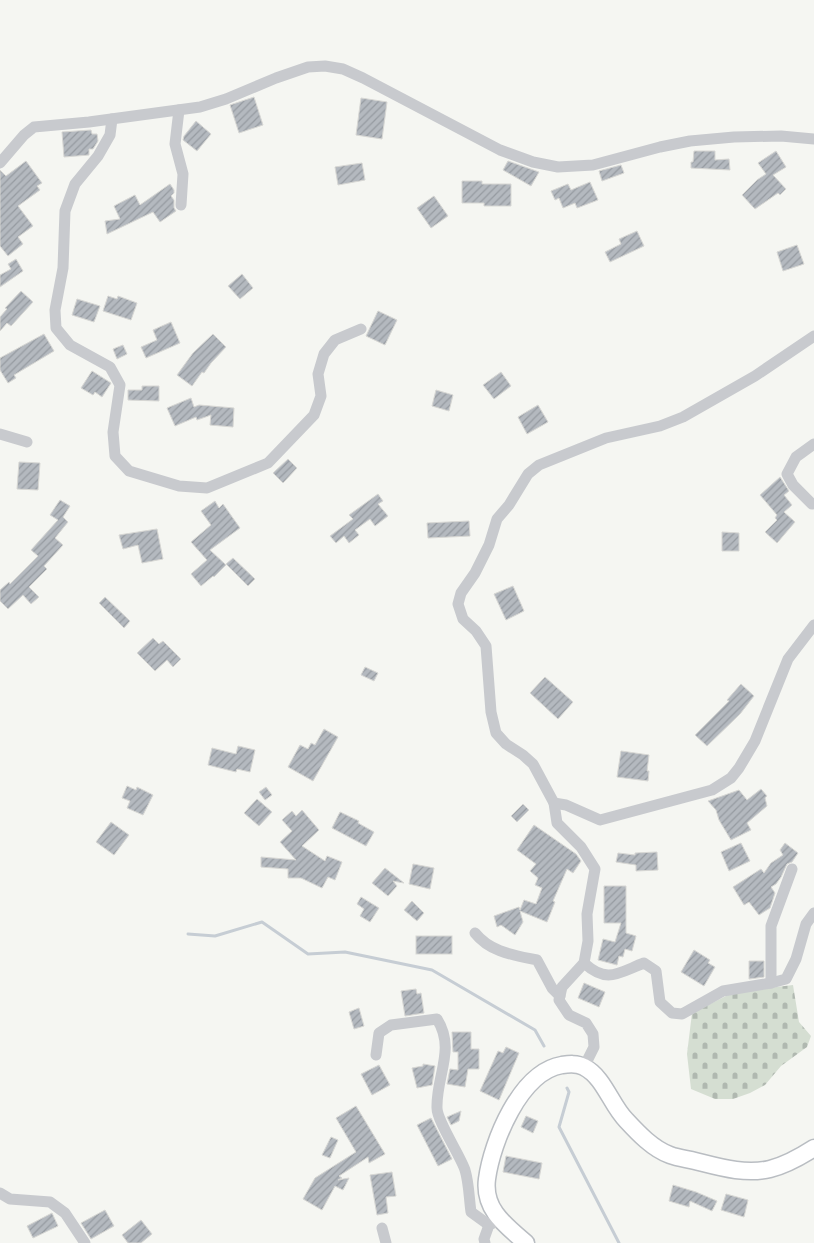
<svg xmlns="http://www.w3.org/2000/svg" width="814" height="1243" font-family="Commissioner,sans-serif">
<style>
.cemetery{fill:url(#cemetery-stones)}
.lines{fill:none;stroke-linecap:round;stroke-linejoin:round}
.stream{stroke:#c6cdd4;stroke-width:3}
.building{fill:url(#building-hatch);stroke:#d7d7d4}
.secondary-casing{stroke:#b9bdc2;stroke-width:19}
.minor{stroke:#c8cace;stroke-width:11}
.secondary{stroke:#fff;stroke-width:16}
</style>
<defs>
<pattern id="cemetery-stones" width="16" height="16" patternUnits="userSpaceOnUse" patternTransform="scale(1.25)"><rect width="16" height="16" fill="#d5ded2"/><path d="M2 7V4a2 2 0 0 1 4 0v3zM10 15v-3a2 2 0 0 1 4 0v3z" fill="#b0b8b0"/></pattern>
<pattern id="building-hatch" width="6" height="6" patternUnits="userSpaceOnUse" patternTransform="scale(1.25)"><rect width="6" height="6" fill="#b4b9bf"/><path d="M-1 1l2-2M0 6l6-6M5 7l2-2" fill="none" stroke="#969ba1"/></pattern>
</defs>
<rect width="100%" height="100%" fill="#f5f6f2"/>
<polygon class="cemetery" points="793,985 799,1022 811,1036 807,1047 781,1066 765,1085 750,1093 733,1099 715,1099 691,1089 687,1054 692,1013 734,992"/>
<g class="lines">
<g class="stream">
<polyline points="188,934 215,936 262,922 308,954 345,952 432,970 535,1030 544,1046"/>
<polyline points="567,1088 569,1092 559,1127 619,1243"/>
</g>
</g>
<g class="building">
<polygon points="254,97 263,125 239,133 230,105"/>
<polygon points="361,98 387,102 382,139 356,135"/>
<polygon points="196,121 211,134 197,151 183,140 184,136"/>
<polygon points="91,130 92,134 97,134 98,141 93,149 89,149 89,155 64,157 62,132"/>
<polygon points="694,151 715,151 715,160 729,159 730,170 691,168 691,162 693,162"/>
<polygon points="776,151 786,167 773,175 786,189 780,195 778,193 755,209 742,195 757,180 766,174 758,163"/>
<polygon points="26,161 42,183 37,186 40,190 18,206 33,226 18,237 23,244 8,256 0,246 0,170 6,176"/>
<polygon points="508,161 539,172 531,186 503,170"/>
<polygon points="362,163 365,180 338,185 335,167"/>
<polygon points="621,165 624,173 602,181 599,171"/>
<polygon points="462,181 482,181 482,184 511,184 511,206 484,206 484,203 462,203"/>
<polygon points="590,182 598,200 577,208 575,203 563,208 559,198 555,200 551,191 568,184 571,190"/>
<polygon points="170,184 174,190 174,193 171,196 174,200 174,208 176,211 160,222 153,212 107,234 105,221 120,219 114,206 135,195 140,205"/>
<polygon points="434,196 448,216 431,228 417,208"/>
<polygon points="637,231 644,246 610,262 605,252 621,244 619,239"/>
<polygon points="797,245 804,264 783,271 777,252"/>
<polygon points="16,259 23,271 0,287 0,275 11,269 8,264"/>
<polygon points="242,274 253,288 240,299 228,286"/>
<polygon points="21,291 33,302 11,326 7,323 0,331 0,317 7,309 5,308"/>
<polygon points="108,296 117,299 118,296 137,303 131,320 103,311"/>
<polygon points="77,299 100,306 94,322 72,315"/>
<polygon points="378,311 397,320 385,345 366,336"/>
<polygon points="171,322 180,343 146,358 141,347 157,340 153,330"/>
<polygon points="44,334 54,351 14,375 16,378 8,383 0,370 0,358"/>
<polygon points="213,334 226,347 211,363 204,373 202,372 192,386 177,375 193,353"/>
<polygon points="123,345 127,354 117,359 113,349"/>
<polygon points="92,371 111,383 102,397 95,392 93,395 81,388"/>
<polygon points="501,372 511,386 494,399 483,385"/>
<polygon points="142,386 159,386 159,401 128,400 128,390 142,390"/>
<polygon points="436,390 453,395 449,411 432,406"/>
<polygon points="191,398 194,407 199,405 234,408 233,427 210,425 211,415 197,420 196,417 175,426 167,408"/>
<polygon points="538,405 548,422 527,434 518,417"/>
<polygon points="288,459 297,468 283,483 273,473"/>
<polygon points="19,462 40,463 38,490 17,489"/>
<polygon points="780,477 789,491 784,495 792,505 784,512 795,522 777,543 765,532 777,520 775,518 777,515 760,495"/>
<polygon points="378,494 383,501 378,504 388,516 375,526 370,519 355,530 359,535 349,543 344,536 336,543 330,536 353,519 349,515"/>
<polygon points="60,500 70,506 63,517 68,522 55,538 63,545 44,566 47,569 29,587 39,597 31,604 23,595 8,609 0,601 0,590 9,582 10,584 38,556 31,550 58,520 50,515"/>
<polygon points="215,501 219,508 223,504 240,528 210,550 226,565 214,577 213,576 201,586 191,574 207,560 191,542 211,525 201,511"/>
<polygon points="469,521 470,536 428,538 427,523"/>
<polygon points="157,529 163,559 142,563 138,545 123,549 119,535"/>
<polygon points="722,532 739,533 739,551 722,551"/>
<polygon points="233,558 255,579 248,586 226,564"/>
<polygon points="513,586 524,611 506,620 494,594"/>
<polygon points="105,597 130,621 124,628 99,603"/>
<polygon points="153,638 159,644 163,641 181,659 173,667 167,660 155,671 137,653"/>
<polygon points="365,667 378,673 374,681 361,675"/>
<polygon points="545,677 573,702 558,719 530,693"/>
<polygon points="741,684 754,696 740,714 707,746 695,735 729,701 727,700"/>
<polygon points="324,729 338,737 313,781 288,767 300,745 308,749 311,743 315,745"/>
<polygon points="238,746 255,750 250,772 237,769 236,772 208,765 212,748 236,754"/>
<polygon points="621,751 649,755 647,771 649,771 648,781 617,777"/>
<polygon points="127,786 136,790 137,787 153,795 143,815 127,808 130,801 122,798"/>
<polygon points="266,787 272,795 265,800 259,792"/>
<polygon points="761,789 767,796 765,798 767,806 747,823 751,830 731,840 719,820 716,810 708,801 739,790 747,800"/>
<polygon points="257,799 272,812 259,826 244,813"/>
<polygon points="523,804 529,810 517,822 511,816"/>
<polygon points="302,810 319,830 302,846 325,861 327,856 342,862 335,880 328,877 322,888 301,878 288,878 288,869 261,867 261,857 296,860 280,842 292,831 282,820 292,811 296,816"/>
<polygon points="340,812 359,821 358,823 374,832 366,846 332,828"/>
<polygon points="111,822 129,835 114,855 96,842"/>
<polygon points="534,825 576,854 581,861 573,873 567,869 553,901 555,902 547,922 520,911 523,922 515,935 501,925 497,927 494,916 519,907 520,910 524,900 536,904 542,888 535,885 538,878 530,871 536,864 517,850"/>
<polygon points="741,843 750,861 729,871 721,852"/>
<polygon points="785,843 798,853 792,862 787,864 781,877 776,884 771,887 775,893 770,908 759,915 749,902 744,905 733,887 761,869 764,873 771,863 783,855 780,850"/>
<polygon points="657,852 658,870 636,871 636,865 616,862 618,853 635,855 635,853"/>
<polygon points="413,864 434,868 430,889 409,884"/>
<polygon points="385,868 404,883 393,881 397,886 388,896 372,883"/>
<polygon points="604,886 626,886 626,933 636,936 632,951 625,949 623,957 619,956 617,965 598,960 603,939 615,942 621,923 604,923"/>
<polygon points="361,897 379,908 370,922 360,916 364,909 357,904"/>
<polygon points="412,901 424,913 417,921 404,910"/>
<rect x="416" y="936" width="36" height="18"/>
<polygon points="694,950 710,960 708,963 715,967 704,986 681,972"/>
<polygon points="749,961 764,961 764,977 749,979"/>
<polygon points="584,983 605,992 599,1007 578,998"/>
<polygon points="416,989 417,994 421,993 424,1013 405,1016 401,991"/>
<polygon points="359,1008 364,1026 354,1029 349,1012"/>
<polygon points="452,1032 471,1032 471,1049 479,1049 479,1069 468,1069 465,1087 447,1084 450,1069 458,1070 458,1052 453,1052"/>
<polygon points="506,1047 519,1053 499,1100 480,1091 498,1051 503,1053"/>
<polygon points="423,1064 435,1066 432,1085 417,1088 412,1068 423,1066"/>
<polygon points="379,1065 390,1085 372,1095 361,1074"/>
<polygon points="356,1106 385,1154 369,1163 368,1157 339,1176 342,1178 338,1180 349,1178 343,1190 335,1186 322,1210 303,1199 315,1178 356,1152 336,1118"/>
<polygon points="461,1111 459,1121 451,1125 447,1117"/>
<polygon points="526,1116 538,1121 533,1133 521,1127"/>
<polygon points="431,1118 452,1159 438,1166 417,1125"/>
<polygon points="331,1137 338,1140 330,1158 322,1155"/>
<polygon points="506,1156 542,1163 539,1179 503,1172"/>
<polygon points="392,1172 396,1196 386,1197 388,1213 377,1215 370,1175"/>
<polygon points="673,1185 696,1192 717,1201 712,1211 690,1201 689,1207 669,1201"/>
<polygon points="726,1194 748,1200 744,1217 721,1210"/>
<polygon points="105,1210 114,1226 91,1239 81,1223"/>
<polygon points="52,1213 58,1226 33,1238 27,1226"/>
<polygon points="141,1220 152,1234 141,1243 128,1243 122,1235"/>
</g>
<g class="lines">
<defs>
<path id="secondary" d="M526 1243C505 1225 483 1209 487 1179 492 1142 520 1072 562 1065 569 1064 577 1063 584 1067 604 1077 611 1105 626 1120 638 1133 653 1149 670 1155 678 1158 687 1159 695 1161 719 1167 745 1175 770 1169 786 1165 800 1157 814 1148"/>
</defs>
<use href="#secondary" class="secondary-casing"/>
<g class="minor">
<polyline points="179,110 175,144 183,174 181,205"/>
<polyline points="112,119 110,135 98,156 75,184 65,211 63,268 55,310 56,328 70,345 110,367 120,385 113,432 115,456 129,471 179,486 207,488 268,463 314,415 321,396 318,374 324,354 335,340 361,329"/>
<polyline points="0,163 24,135 34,127 89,122 200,107 226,99 276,78 308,67 325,66 343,69 363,78 500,150 533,162 558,167 593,165 660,147 690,141 734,137 781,136 814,139"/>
<polyline points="0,434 27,442"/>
<polyline points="812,504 793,485 787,474 796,457 814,444"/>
<polyline points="554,803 566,805 600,820 712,790 731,778 739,768 755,741 788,659 814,625"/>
<path d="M475 933C490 952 513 955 537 960L552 988 560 996"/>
<path d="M584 963C607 984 618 973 644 963L656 971 660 1002 672 1013 682 1014 723 991 771 983 786 979 796 959 806 924 814 913"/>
<polyline points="771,983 771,926 792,869"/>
<path d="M376 1055 379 1033 391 1025 437 1019C456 1049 436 1076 437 1108 437 1121 460 1155 465 1170 469 1183 469 1198 471 1212L489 1225"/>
<polyline points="584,1067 594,1047 593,1034 586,1023 569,1015 559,1000 562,987 584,963 588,941 587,914 595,869 581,847 557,823 554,803 533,764 523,755 506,744 496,733 491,712 486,646 476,631 463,619 458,604 461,593 475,573 489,545 497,519 509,505 528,474 539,465 606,438 660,426 683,417 755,376 814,336"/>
<polyline points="0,1193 10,1199 50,1202 65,1213 85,1243"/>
<polyline points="382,1228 386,1243"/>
<polyline points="485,1243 484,1239 489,1225 495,1222"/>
</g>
<use href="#secondary" class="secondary"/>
</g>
</svg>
